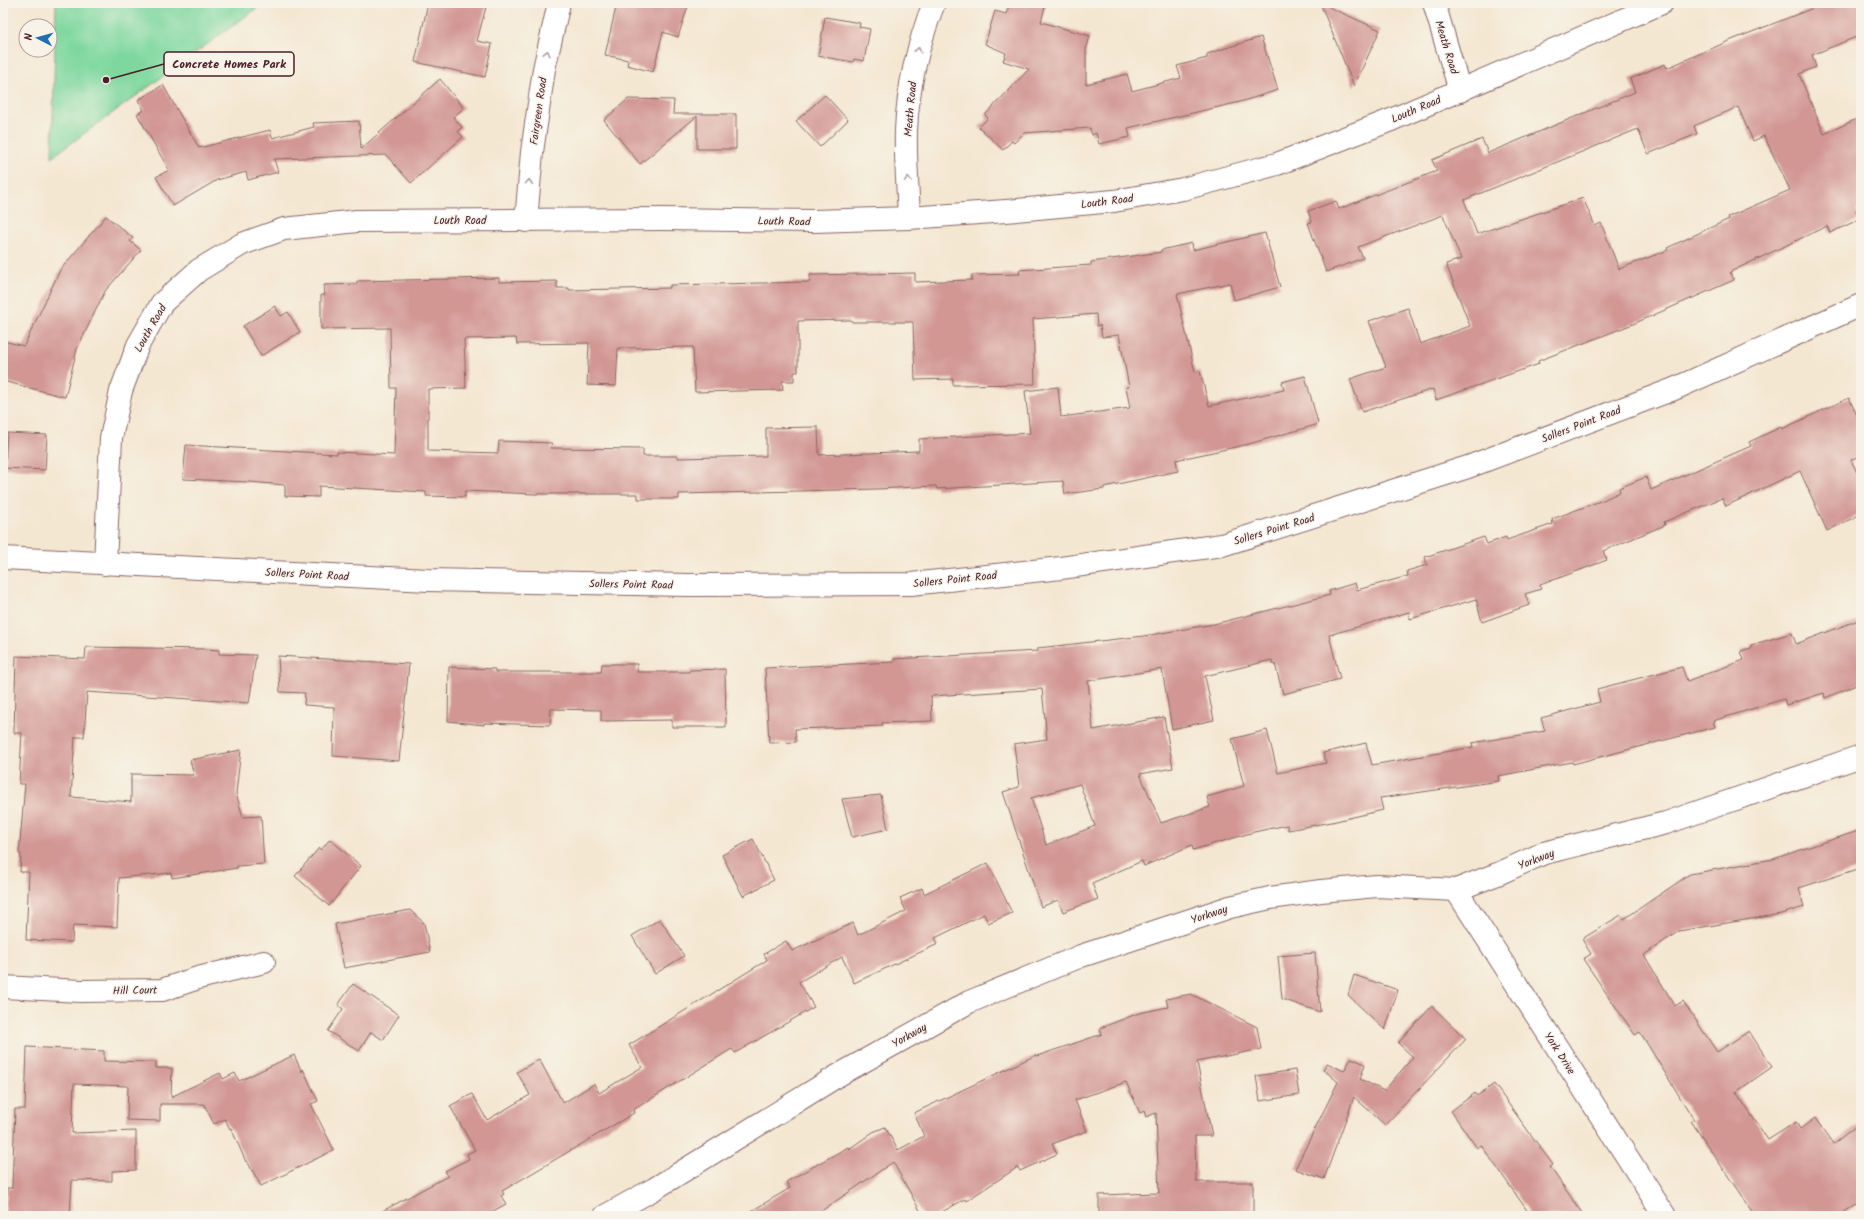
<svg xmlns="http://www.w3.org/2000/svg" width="1864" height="1219" font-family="Kalam,sans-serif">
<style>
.green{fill:#7ed89e;stroke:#647c64}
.building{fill:#d29693;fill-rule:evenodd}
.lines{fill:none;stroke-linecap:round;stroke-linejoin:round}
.minor-casing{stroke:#866565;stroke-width:24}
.secondary-casing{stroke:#866565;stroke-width:24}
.minor{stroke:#fff;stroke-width:22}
.secondary{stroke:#fff;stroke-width:22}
.oneway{stroke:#ae9aa0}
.labels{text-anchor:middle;stroke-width:3;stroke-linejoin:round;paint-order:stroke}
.street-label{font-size:11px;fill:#4a1f2b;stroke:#f7f3e8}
.leader{fill:none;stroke:#4a1f2b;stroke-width:1.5}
.callout-dot{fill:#4a1f2b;stroke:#f7f3e8;stroke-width:1.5}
.callout{fill:#f7f3e8;stroke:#4a1f2b;stroke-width:1.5}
.callout-label{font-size:12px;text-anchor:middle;font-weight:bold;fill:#4a1f2b}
</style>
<rect width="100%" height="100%" fill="#f7f3e8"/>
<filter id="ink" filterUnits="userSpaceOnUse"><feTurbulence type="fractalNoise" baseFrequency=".025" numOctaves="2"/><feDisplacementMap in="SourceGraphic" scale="8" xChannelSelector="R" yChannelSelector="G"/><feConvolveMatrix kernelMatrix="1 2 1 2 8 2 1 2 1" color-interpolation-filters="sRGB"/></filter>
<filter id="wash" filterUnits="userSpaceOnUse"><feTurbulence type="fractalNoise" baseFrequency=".012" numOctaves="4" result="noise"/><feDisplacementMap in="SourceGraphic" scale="16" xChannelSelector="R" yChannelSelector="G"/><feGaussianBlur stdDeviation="0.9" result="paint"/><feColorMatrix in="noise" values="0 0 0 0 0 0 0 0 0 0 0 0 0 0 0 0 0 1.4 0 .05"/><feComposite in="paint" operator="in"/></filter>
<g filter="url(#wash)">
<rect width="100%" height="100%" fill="#f4e7d1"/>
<polygon class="green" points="56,3 264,3 52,157"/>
<g id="blocks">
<g class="building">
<polygon points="428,3 487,3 477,41 492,44 485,77 415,62"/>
<polygon points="617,3 689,3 678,37 663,32 653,72 627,65 628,60 605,55"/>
<polygon points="1010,3 1046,3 1041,22 1090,36 1086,50 1086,84 1127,74 1132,91 1181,78 1177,66 1207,58 1207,54 1261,37 1278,90 1240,102 1128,128 1130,137 1099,144 1096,133 1092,135 1090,128 1024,133 1014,143 1012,141 1003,150 979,127 988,118 985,115 1029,69 1003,61 1006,53 985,44 995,11 1006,14"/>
<polygon points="1320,3 1380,30 1354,86"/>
<path d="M1826 3H1861V35L1812 55 1816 67 1799 74 1824 134 1861 117V208L1856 210 1860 219 1830 233 1827 226 1730 272 1734 280 1633 324 1538 361 1539 364 1436 400 1433 389 1362 412 1350 379 1386 367 1369 321 1408 308 1420 344 1470 326 1446 264 1461 259 1443 215 1358 247 1363 258 1326 272 1308 223 1312 222 1308 211 1336 201 1339 209 1437 171 1432 160 1482 139 1488 153 1635 92 1630 79 1665 64 1667 68 1729 41ZM1738 107 1753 141 1764 136 1790 190 1728 217 1729 219 1667 248 1668 250 1619 269 1601 223 1595 226 1583 198 1477 234 1464 200 1638 129 1648 154 1697 134 1694 126Z"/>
<polygon points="825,17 860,23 859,27 870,29 864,61 854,59 853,62 818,56"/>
<polygon points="440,79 464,108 453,117 462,127 458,131 463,137 411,183 386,155 274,159 278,172 248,180 246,172 217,180 173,206 156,177 169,170 137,114 144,110 138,100 163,85 199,148 270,130 272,138 314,127 313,123 359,121 361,149"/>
<polygon points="825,95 848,120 820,147 796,121"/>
<polygon points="628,99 674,100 673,114 736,114 736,149 697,149 697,116 640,164 604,120"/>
<polygon points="106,216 133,238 130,241 141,250 105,291 77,349 65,397 3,381 3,341 24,346 60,270"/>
<path d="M1265 233 1280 287 1234 300 1230 283 1177 294 1195 372 1200 371 1209 406 1284 390 1282 382 1305 376 1318 423 1316 425 1245 445 1176 460 1178 471 1104 487V489L1065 494 1063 481 937 489 936 486 877 489 679 494V499H638V494H535L465 491V497L426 496V492L319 486V497L285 496V485L249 482 183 479 186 445 337 454V452L394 455 396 388H391L390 328 321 329V295H325L324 285 357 284V281L499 278V282L557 281V288H569V290L670 288V285L810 282V275L915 273V282L972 280V275L1020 274 1019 270 1091 265V262L1161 252V250L1192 243 1193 250ZM1096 314 1097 326 1100 325 1102 337 1119 335 1129 387H1126L1130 408 1061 417 1058 387 1025 391 1030 433 919 439V451L819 455 818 427 766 428V456L678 458V456H643V449L551 448 552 443 499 441 498 453 428 451V389L466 388 464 339 516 338 517 344 589 343 587 385 616 386 618 348 693 347 695 392 783 390 782 381H794V372H798V321L851 320 852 322H913L915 380 953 379V385L1035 384 1033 319Z"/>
<polygon points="275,306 281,316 288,312 300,332 261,356 243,326"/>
<path d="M1849 398 1861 424V455L1851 460 1861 481V514L1827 531 1800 471 1726 506 1722 498 1664 522 1665 525 1603 551 1607 560 1540 585 1541 589 1525 594 1529 605 1482 622 1476 599 1410 619 1409 612 1329 635 1340 679 1283 694 1275 664H1273L1272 660 1205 676 1214 720 1172 729 1162 669 1088 681 1093 730 1164 717 1173 768 1140 774 1161 823 1210 807 1207 797 1244 786 1232 739 1267 730 1278 773 1326 763 1323 753 1366 743 1372 765 1473 747 1472 743 1545 731 1541 718 1600 702 1597 689 1682 667 1687 681 1744 660 1741 651 1751 648V645L1792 633 1796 644 1861 619V683L1825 698 1824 693 1786 705 1784 699 1713 721 1715 727 1573 764 1572 762 1498 776 1499 781 1380 798 1383 810 1332 822 1288 830 1287 825 1254 832 1193 850 1192 845 1144 866 1142 861 1092 883 1098 899 1063 912 1058 900 1041 907 1003 792 1019 787 1014 744 1047 739 1042 689 931 696 932 721 882 723V726L795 729 796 742 769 743 765 668 894 662V659L1038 651V648L1144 636 1214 624 1330 595 1329 591 1355 583 1357 590 1408 576 1407 571 1427 565 1425 557 1484 537 1487 544 1506 537 1507 540 1553 524 1552 519 1603 500 1620 492 1619 488 1646 477 1651 490 1751 446 1749 442 1781 427 1782 429ZM1080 784 1095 826 1046 845 1031 798Z"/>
<polygon points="7,433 47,435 45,470 5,468"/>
<polygon points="86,647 206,649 219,650 219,654 256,655 249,703 87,692 84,737 75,737 71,797 131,802 131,774 194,775 190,760 241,750 236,793 243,817 261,816 264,864 237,866 237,868 172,878 171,873 119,878 117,927 73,925 72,942 26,940 29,872 20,872 21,854 19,854 25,784 19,784 22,733 14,733 16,656 85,659"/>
<polygon points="278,656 409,664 399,761 333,756 334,707 304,705 305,693 280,692"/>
<polygon points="602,664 637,664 637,672 689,672 690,670 725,669 726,727 672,727 672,720 601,721 601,710 551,709 550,725 484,723 484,725 448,721 449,667 495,669 495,672 601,672"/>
<polygon points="881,795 888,829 852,837 842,799"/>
<polygon points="1861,830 1861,868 1799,888 1804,907 1781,914 1679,931 1644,955 1675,1006 1683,1001 1717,1052 1749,1031 1772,1067 1736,1092 1768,1140 1796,1122 1800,1129 1815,1118 1833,1144 1861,1122 1861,1202 1840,1216 1755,1216 1691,1121 1694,1120 1640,1032 1635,1035 1583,959 1591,954 1582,939 1621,915 1624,919 1690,874 1773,859"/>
<polygon points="330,839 361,866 329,906 295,876 319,848 321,850"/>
<polygon points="753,839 774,880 743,896 722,855"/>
<polygon points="988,863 1012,913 988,923 984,914 935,938 938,944 854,983 842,957 799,982 814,1007 735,1053 732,1049 730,1050 633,1110 634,1113 502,1191 504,1194 501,1196 506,1204 484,1216 373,1216 448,1176 445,1171 469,1159 467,1154 475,1150 450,1106 472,1094 487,1120 530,1095 517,1072 539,1059 563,1103 594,1084 599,1093 642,1067 629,1045 767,960 764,954 786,941 792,951 853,923 858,935 906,911 900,898 922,888 924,894"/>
<polygon points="410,910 424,923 430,952 344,968 335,924"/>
<polygon points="660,919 684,956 655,974 632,936"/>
<polygon points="1315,953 1320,1012 1282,999 1278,956"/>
<polygon points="1354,975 1398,990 1385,1030 1348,995"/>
<polygon points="353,984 399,1015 383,1040 371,1032 359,1051 328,1031 343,1009 338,1005"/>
<polygon points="1191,994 1257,1027 1261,1049 1197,1062 1212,1136 1195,1136 1196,1182 1253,1182 1253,1216 1099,1216 1099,1195 1159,1193 1156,1113 1146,1117 1144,1111 1140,1113 1126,1082 1075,1100 1087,1131 1052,1144 1057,1154 1020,1171 1018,1167 966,1201 965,1199 935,1216 923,1216 893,1162 814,1216 743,1216 790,1188 786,1182 848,1147 849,1149 873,1132 885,1127 898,1150 924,1136 914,1113 1036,1055 1037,1056 1102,1034 1100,1028 1139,1013 1168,1007 1166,999"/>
<polygon points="1432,1006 1466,1039 1385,1125 1354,1097 1324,1179 1295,1169 1338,1082 1323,1069 1327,1063 1344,1071 1351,1058 1365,1064 1360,1079 1384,1091 1413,1057 1398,1043"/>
<polygon points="27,1047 104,1051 104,1061 156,1062 156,1068 172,1068 171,1097 220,1073 223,1079 235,1073 239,1081 294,1055 302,1072 303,1069 318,1101 311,1104 334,1150 261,1186 247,1161 246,1162 231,1128 230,1129 225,1119 214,1124 204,1104 160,1104 160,1121 127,1120 128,1086 74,1084 72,1133 136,1131 136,1170 112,1171 112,1181 72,1180 70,1216 5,1216 7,1188 12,1188 15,1109 25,1109"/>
<polygon points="1295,1070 1299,1095 1260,1101 1256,1076"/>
<polygon points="1494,1084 1553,1165 1550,1167 1584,1216 1531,1216 1481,1145 1477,1148 1451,1111 1475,1093 1477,1096"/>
</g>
</g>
</g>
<g filter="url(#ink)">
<use href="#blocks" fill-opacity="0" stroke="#866565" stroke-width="1"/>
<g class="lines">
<defs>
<g id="minor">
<polyline points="1434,3 1460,91"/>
<path d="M909 218C908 189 905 159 906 130 908 86 918 44 934 3"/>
<polyline points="526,221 532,152 544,69 559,3"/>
<polyline points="105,564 111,438 121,391 138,345 162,303 199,270 242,244 284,229 357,221 664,219 814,221 909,218 1006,211 1114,201 1183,189 1277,164 1391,120 1662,3"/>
<polyline points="1456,890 1665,1216"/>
<polyline points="3,987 81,991 162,990 198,978 264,962"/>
<polyline points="605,1216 654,1189 839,1075 969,1002 1081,956 1230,907 1270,898 1321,891 1377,886 1456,890 1500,873 1544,853 1666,823 1861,756"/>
</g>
<polyline id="secondary" points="3,558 428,580 688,585 911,584 1061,568 1222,545 1468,467 1674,389 1861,305"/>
</defs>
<use href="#minor" class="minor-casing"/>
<use href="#secondary" class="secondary-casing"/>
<use href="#minor" class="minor"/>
<use href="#secondary" class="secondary"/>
</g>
<defs><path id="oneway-chevron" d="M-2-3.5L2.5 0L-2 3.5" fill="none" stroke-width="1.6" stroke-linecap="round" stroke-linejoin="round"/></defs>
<g class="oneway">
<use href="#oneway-chevron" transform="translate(918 50) rotate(-75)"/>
<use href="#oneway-chevron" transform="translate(547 53) rotate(-77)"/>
<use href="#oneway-chevron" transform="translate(908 179) rotate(-92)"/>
<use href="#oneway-chevron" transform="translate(529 182) rotate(-86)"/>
</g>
</g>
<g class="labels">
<g class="street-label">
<text transform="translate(1447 47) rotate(73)" y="4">Meath Road</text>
<text transform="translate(910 109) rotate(-85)" y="4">Meath Road</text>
<text transform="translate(1416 109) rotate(-23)" y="4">Louth Road</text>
<text transform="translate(538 111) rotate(-82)" y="4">Fairgreen Road</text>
<text transform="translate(1107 201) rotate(-7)" y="4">Louth Road</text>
<text x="460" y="224">Louth Road</text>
<text transform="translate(784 221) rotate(1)" y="4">Louth Road</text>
<text transform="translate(150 328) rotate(-60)" y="4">Louth Road</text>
<text transform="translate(1581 424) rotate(-21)" y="4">Sollers Point Road</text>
<text transform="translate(1274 529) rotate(-17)" y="4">Sollers Point Road</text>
<text transform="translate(307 574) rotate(3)" y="4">Sollers Point Road</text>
<text transform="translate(955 579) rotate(-6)" y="4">Sollers Point Road</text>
<text transform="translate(631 584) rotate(1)" y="4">Sollers Point Road</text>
<text transform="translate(1536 859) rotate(-21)" y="4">Yorkway</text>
<text transform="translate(1209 914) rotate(-18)" y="4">Yorkway</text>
<text transform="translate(135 990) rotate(-1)" y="4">Hill Court</text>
<text transform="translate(909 1035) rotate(-29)" y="4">Yorkway</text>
<text transform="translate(1560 1053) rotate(57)" y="4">York Drive</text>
</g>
</g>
<path class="leader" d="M106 80L164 64"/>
<circle class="callout-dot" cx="106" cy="80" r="4"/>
<rect class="callout" x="164" y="52" width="130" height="24" rx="4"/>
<g class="callout-label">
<text x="229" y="68">Concrete Homes Park</text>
</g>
<rect width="1864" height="1219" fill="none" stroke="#f7f3e8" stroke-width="16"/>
<g transform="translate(38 38) rotate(276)"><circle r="19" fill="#f7f3e8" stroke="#b29e9c"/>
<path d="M0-3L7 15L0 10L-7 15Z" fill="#1f6fb2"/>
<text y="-6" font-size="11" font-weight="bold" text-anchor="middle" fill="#4a1f2b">N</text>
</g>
</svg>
